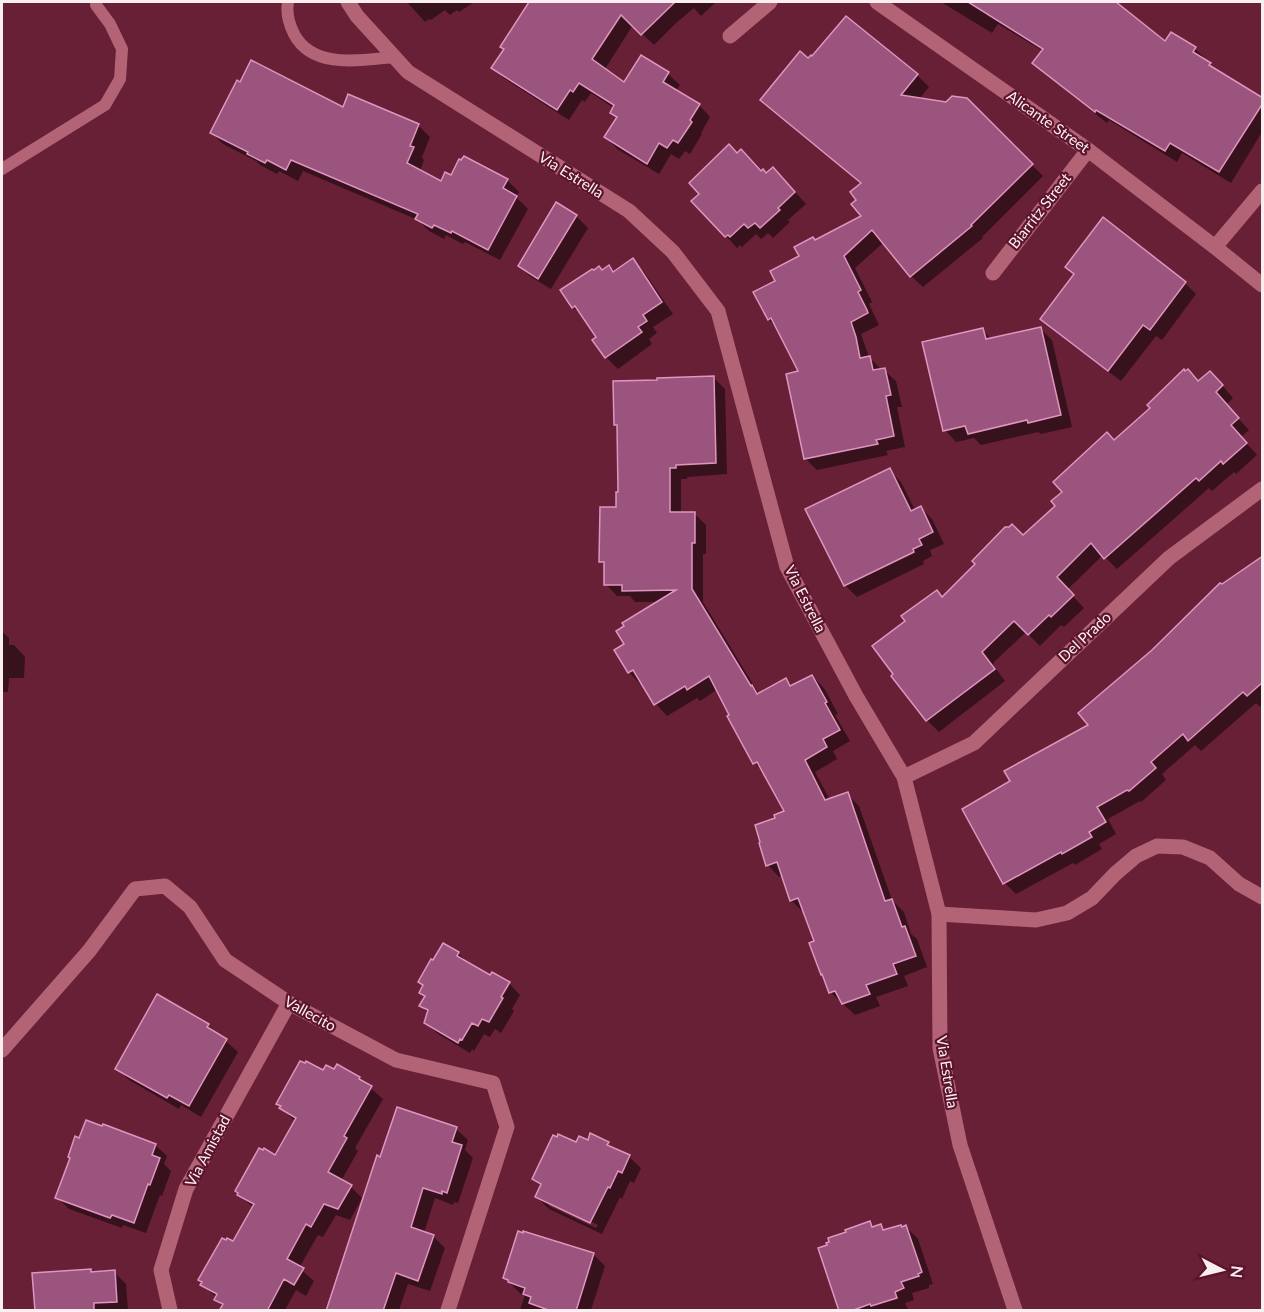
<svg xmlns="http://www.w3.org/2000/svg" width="1264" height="1312" font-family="Lato,sans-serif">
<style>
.shadow{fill:#0007;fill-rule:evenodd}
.building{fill:#9a547d;stroke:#e095bf;stroke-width:1.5}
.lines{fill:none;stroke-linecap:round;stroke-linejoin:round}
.lane{stroke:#b36376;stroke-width:12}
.street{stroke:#b36376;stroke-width:15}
.labels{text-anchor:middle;stroke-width:4.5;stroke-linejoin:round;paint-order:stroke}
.street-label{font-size:15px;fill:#f9eff1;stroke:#5c142c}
</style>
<rect width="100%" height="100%" fill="#682036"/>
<g class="shadow">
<polygon points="407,2 474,2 459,12 457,10 450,15 445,10 431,20 429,19 425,22"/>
<polygon points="531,2 716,2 701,16 694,8 676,23 654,45 633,25 605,69 624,84 641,57 668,74 680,85 676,91 699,105 710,117 701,133 702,134 690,154 685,151 679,159 671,154 659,174 617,149 606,137 618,118 612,112 614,108 591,93 585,102 582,100 569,120 505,79 493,68 505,50 502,47"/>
<polygon points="941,2 1103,2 1105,3 1106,2 1114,2 1166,43 1171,34 1195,49 1207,60 1206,61 1221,74 1262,100 1262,132 1231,183 1182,153 1177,162 1109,120 1107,123 1045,74 1034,63 1043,51 998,24 992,33"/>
<polygon points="846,18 917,75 929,87 919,99 946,104 966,99 1043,176 982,237 983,238 923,287 911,276 884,242 855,268 872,302 869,304 879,325 861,334 869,357 882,370 884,370 896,381 902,407 897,407 905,447 886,451 888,455 817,470 805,458 801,372 779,329 769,320 755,293 777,282 815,241 863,216 858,200 862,184 774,111 762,100 809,60"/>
<polygon points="349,96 419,126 430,137 422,157 424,160 420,171 441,183 451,177 507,180 519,192 516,197 528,209 500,260 465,242 463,244 446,235 444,239 429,231 418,220 303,171 298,181 279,171 277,174 260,165 256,161 223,144 212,133 344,109"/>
<polygon points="737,155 762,173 784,180 806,204 788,220 790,222 773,238 768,233 761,239 756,234 742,247 740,245 737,248 726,236"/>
<polygon points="576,216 588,228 551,289 531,277 519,266"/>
<polygon points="633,260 644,272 673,314 653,327 657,333 649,339 652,344 618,369 606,357 598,337 585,318 573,307 602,271 608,267 614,273"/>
<polygon points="1185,283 1196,294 1162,340 1156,336 1121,381 1054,331 1042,319"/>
<polygon points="1040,328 1052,340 1072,427 1041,434 1038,432 981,445 974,438 956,442 945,430 983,330 992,340"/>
<polygon points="713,377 725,389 727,474 687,477 687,479 681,479 681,513 694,513 706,525 706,554 703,554 703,602 759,694 785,679 793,687 812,676 824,688 838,714 835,715 850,741 833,751 837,759 815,772 830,800 847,794 859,806 892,900 904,912 911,934 917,939 927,967 904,976 908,986 876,997 880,1006 855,1015 830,992 816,942 805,911 803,912 791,900 783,875 779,877 768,865 777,819 786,812 766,774 754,763 718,689 700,701 697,698 667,716 656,704 642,683 640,684 629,672 626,644 660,602 635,602 630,596 617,596 606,584 606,566 600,561 618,508 620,493 618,427 615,424"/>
<polygon points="1199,382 1221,384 1233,398 1226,405 1249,430 1241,437 1257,455 1236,474 1234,472 1212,491 1209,488 1117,569 1103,555 1067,590 1084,608 1064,627 1061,625 1040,646 1026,632 994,662 993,665 1005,681 939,732 927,720 893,676 943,598 977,564 974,561 1008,526 1023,537 1057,506 1115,442"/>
<polygon points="889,470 901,482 915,510 920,507 932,519 944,544 930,550 932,556 923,561 924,564 857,597 845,585"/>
<polygon points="1262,558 1262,704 1260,707 1256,703 1201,751 1195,745 1162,774 1166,780 1141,802 1140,801 1108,819 1116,834 1099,844 1102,849 1075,865 1073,863 1016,894 1005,883 1012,782 1090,726 1153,651 1221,586"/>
<polygon points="2,631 9,638 9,645 14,645 25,657 24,678 9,678 8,692 2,692"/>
<polygon points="458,953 469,964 491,977 509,983 520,995 512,1009 514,1011 501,1033 495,1029 490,1037 484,1034 474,1051 472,1049 470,1053 438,1034 426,1023 429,1014 421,1006 426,998 421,992 424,986 420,982"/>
<polygon points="208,1025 238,1052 201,1117 181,1105 179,1109 129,1080 117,1068"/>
<polygon points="337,1066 359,1078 383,1099 355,1148 358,1151 341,1181 351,1187 362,1198 350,1220 336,1215 323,1237 318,1235 299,1268 314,1281 306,1296 296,1290 285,1310 221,1310 223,1306 216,1299 217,1298 202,1285 233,1243 254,1208 239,1195 276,1157 295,1121 281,1108 282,1107 278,1103 323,1072 334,1071"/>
<polygon points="456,1129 468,1140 465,1150 473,1158 458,1203 454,1202 453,1205 435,1198 424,1233 433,1236 445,1248 430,1291 408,1284 399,1310 329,1310 381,1159"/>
<path d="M591 1135 608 1144 614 1150 629 1157 641 1168 634 1183 630 1181 622 1199 620 1197 602 1234 549 1209 537 1197 542 1187 534 1179 577 1144 588 1142ZM549 1202 598 1225 596 1228 549 1206Z"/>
<polygon points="155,1145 167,1156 164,1164 171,1171 162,1196 160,1195 146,1233 123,1225 122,1228 69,1209 57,1197"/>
<polygon points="870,1223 875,1228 881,1226 886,1231 906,1227 918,1239 933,1284 929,1285 929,1288 912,1293 914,1300 905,1303 908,1309 904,1310 841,1310"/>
<polygon points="593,1254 605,1266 591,1310 520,1310 525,1295 521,1294 505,1278"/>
<polygon points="90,1270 93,1273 114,1272 126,1284 128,1310 36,1310"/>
</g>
<g class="building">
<polygon points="529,2 675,2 641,35 621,15 592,59 624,82 641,55 669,72 663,82 700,104 690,120 692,122 678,143 673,140 667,148 659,143 647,164 604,137 617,117 610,113 614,105 579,83 573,92 570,90 557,110 491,68 504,49 500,47"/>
<polygon points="968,2 1116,2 1165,41 1171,32 1196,47 1193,52 1211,63 1209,65 1263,98 1263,103 1219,172 1170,143 1165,151 1096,110 1095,112 1032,63 1043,49"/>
<polygon points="846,16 918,74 901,95 946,102 952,96 967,98 1033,164 971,225 972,226 910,277 872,230 844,256 861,290 858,292 867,310 868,313 851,322 856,337 860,358 870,356 873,370 885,368 891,395 886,396 894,436 876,440 878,444 804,459 786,374 798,371 771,318 768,320 753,292 775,281 770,271 799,256 794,247 813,237 815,240 861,216 851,204 856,200 850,192 861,183 760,100 800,51 808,58 811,55 812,56"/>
<polygon points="251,60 343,107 348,94 419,124 410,146 414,147 407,163 441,181 445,172 451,175 459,159 461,160 464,156 508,179 503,188 517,196 488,250 452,231 451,233 434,225 432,228 415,219 418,214 291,160 286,170 267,160 265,163 247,154 248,152 210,133 237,80 240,82"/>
<polygon points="729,144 737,153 741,149 761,171 763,169 766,173 773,167 795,192 778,208 780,210 760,228 755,223 748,228 744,224 730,237 728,235 725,237 691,201 699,194 689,183"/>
<polygon points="556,202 577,215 538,279 518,266"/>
<polygon points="1103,217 1186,282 1150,330 1143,325 1108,371 1040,319 1074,274 1065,267"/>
<polygon points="633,258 662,302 643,315 647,321 638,327 642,332 605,358 592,340 596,337 575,306 572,308 560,290 592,269 594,270 599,266 602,270 609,265 613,272"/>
<polygon points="1041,327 1061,415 1028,423 1027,420 968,434 965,426 943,431 922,342 983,328 986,339"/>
<polygon points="1184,369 1185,371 1188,369 1198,381 1210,371 1223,385 1216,392 1239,418 1231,425 1247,443 1223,464 1221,461 1199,481 1196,478 1104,559 1091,543 1057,577 1074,595 1051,617 1049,615 1028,635 1014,621 983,651 982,652 995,669 926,721 891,676 893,674 872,646 905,621 901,616 937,590 942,597 975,564 972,561 1005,527 1009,527 1012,524 1023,535 1055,506 1051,501 1062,492 1053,482 1107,432 1114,440 1150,408 1147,405"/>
<polygon points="714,376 716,463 676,465 676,468 670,468 670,512 695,512 695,543 692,543 692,589 751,686 752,685 757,694 786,678 790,686 812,675 827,702 825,703 840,730 823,739 827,747 805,760 825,800 848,792 885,901 892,899 902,927 905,926 916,956 893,964 897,974 866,985 870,994 842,1004 835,991 829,993 822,974 821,975 809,943 814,941 798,898 790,901 777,862 766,866 759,843 760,842 755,825 775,818 774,815 784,811 757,762 753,764 727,716 729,715 709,676 687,690 685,686 654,705 633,670 628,673 614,650 624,644 616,631 624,626 622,623 676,590 622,591 622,585 604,585 604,562 599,562 600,507 616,507 616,492 618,492 617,425 614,425 613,381 657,380 657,378"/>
<polygon points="890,468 911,511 921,506 933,532 919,539 922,545 913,549 914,552 844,586 805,509"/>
<polygon points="1263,556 1263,682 1247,696 1243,692 1188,741 1183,734 1151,762 1156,768 1129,791 1127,790 1097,807 1106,822 1089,832 1092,837 1062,854 1061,852 1003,884 962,809 1010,781 1004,771 1088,725 1078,713 1152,650 1220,583 1222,584"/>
<polygon points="443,943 459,952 457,956 490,975 492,972 510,982 501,997 503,998 489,1022 482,1019 478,1026 472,1023 462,1040 460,1039 458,1043 424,1023 428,1010 419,1006 425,996 419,993 423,985 418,982 431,959 433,960"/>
<polygon points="157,994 209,1024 207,1027 227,1039 189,1106 169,1095 167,1098 115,1069"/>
<polygon points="300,1061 305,1063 306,1061 323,1070 326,1065 334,1069 337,1064 360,1077 359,1079 372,1086 344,1136 347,1138 328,1172 352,1185 338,1209 324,1204 311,1227 306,1224 287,1259 304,1268 294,1285 284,1279 267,1311 219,1311 223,1304 214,1300 217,1294 200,1285 202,1282 198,1280 222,1238 226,1240 227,1238 233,1241 254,1204 237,1195 238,1193 235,1191 259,1148 263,1150 264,1148 275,1155 296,1118 279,1108 281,1106 276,1104"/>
<polygon points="397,1107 457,1127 452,1142 462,1145 447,1193 442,1191 442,1194 423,1188 411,1227 434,1235 418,1281 396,1273 383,1311 326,1311 377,1155 380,1157"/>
<polygon points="86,1120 102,1126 103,1124 156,1144 152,1155 160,1158 150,1185 148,1184 134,1223 112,1215 110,1218 55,1198 70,1158 68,1157 75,1136 79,1138"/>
<polygon points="590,1133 609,1142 607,1145 630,1155 622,1173 618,1171 610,1188 608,1187 590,1223 535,1197 541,1184 532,1179 553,1135 557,1137 558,1134 576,1142 579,1136 588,1140"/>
<polygon points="870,1221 872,1227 881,1224 883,1230 901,1225 902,1227 906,1225 922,1272 918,1274 919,1276 901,1282 904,1288 895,1292 897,1298 871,1306 870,1304 851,1311 839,1311 818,1248 827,1245 826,1243 829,1242 828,1238 846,1232 845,1230"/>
<polygon points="518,1231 523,1233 523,1231 594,1253 576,1311 551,1311 529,1303 531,1297 523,1294 525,1288 508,1282 508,1280 503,1278"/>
<polygon points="91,1269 91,1272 115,1270 117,1302 94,1303 94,1311 35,1311 32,1273"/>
</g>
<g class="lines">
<g class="lane">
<path d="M288 2C286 13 289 24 294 34 313 70 362 60 394 57"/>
<polyline points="2,169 105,105 120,79 122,49 110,24 96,5"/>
</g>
<g class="street">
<polyline points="348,2 357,16 408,72 629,211 673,252 718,311 787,567 856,696 904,777 939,914 940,1048 960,1145 1015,1310"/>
<polyline points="877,2 1088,150 1215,247 1262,285"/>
<polyline points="730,36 770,2"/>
<polyline points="1215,247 1262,191"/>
<polyline points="993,273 1088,150"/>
<polyline points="904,777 974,743 1169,558 1262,489"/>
<polyline points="939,914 1036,920 1067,913 1092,898 1115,874 1136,856 1157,846 1183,847 1210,858 1239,884 1262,897"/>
<polyline points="2,1050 89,951 135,889 165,886 190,907 225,960 289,1003 396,1060 493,1083 507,1127 448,1310"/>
<polyline points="170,1310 161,1270 186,1189 289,1003"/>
</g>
</g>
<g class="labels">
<g class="street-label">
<text transform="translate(1048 122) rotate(35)" y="5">Alicante Street</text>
<text transform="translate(571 175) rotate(32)" y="5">Via Estrella</text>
<text transform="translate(1040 211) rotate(-52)" y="5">Biarritz Street</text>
<text transform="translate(805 599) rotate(63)" y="5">Via Estrella</text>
<text transform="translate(1085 637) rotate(-43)" y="5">Del Prado</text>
<text transform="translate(310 1014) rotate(29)" y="5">Vallecito</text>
<text transform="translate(947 1072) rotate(81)" y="5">Via Estrella</text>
<text transform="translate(208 1151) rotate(-62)" y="5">Via Amistad</text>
</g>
</g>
<rect width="1264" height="1312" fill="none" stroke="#f9eff1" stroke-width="6"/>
<g transform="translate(1222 1270) rotate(97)" stroke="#5c142c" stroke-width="4.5" paint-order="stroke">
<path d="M0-4.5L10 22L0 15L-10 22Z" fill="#f9eff1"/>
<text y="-9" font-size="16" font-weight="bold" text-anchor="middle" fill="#f9eff1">N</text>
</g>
</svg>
